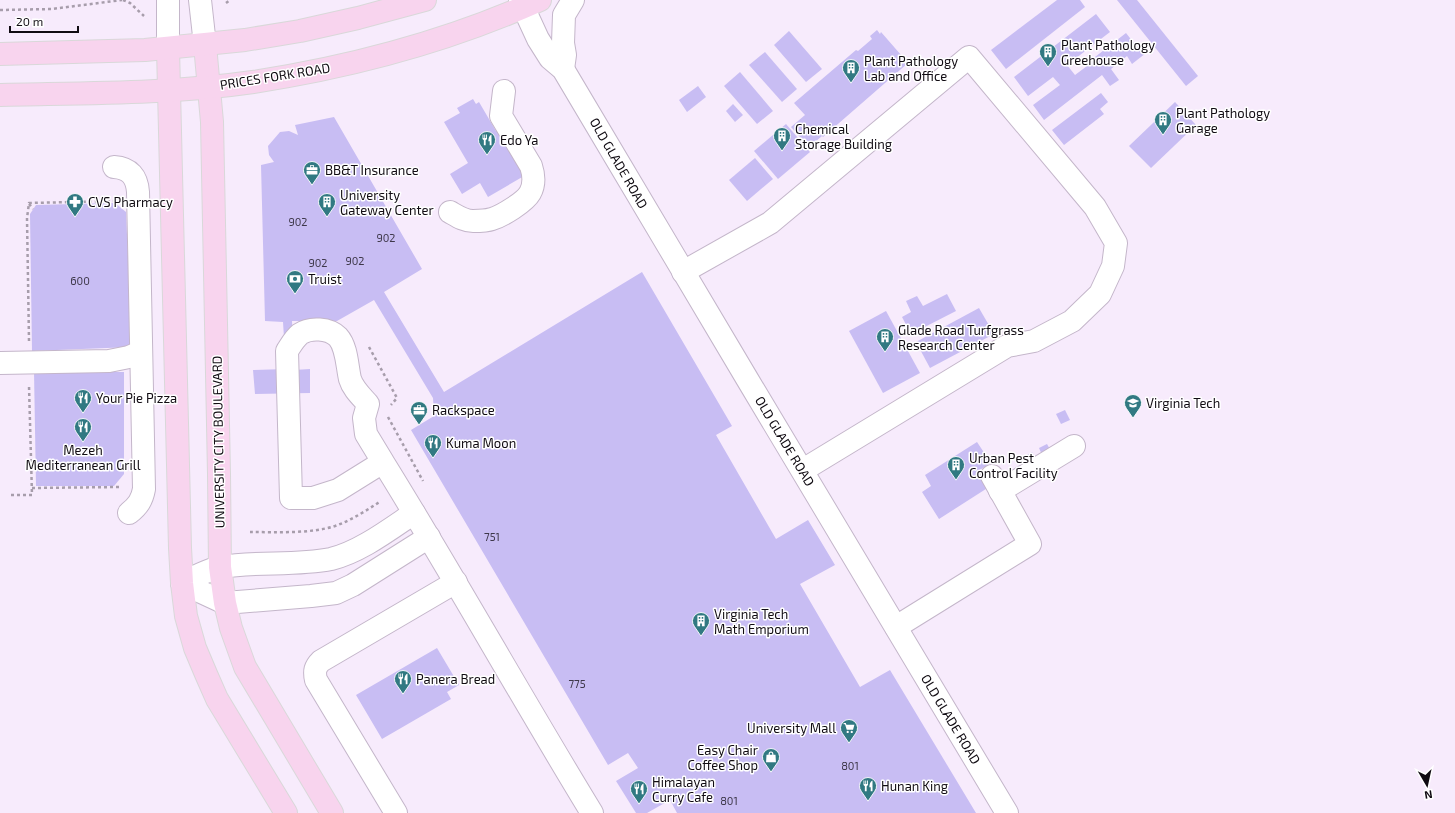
<svg xmlns="http://www.w3.org/2000/svg" width="1455" height="813" font-family="'Exo 2',sans-serif">
<style>
.building{fill:#c8bdf3}
.lines{fill:none;stroke-linecap:round;stroke-linejoin:round}
.minor-casing{stroke:#c4b6ca;stroke-width:24}
.major-casing{stroke:#d9d8d9;stroke-width:24}
.path{stroke:#a79dab;stroke-width:2.5;stroke-dasharray:3 3;stroke-linecap:butt}
.minor{stroke:#fff;stroke-width:22}
.major{stroke:#f8d4ee;stroke-width:22}
.labels{text-anchor:middle;stroke-width:3;stroke-linejoin:round;paint-order:stroke}
.number-label{font-size:11px;fill:#3e384a}
.poi-label{font-size:13px;fill:#100b12;stroke:#fff;text-anchor:start}
.street-label{font-size:13px;fill:#100b12;stroke:#fff}
</style>
<rect width="100%" height="100%" fill="#f7ebfc"/>
<g class="building">
<polygon points="1057,0 1080,0 1085,7 1006,69 991,50"/>
<polygon points="1117,0 1137,0 1198,76 1186,86"/>
<polygon points="1096,14 1110,32 1067,65 1075,75 1087,66 1086,64 1126,33 1137,47 1140,45 1146,53 1132,64 1127,56 1111,69 1119,80 1110,86 1102,75 1044,120 1033,105 1060,85 1053,77 1028,96 1014,77"/>
<polygon points="877,30 880,34 881,32 908,63 823,137 822,136 809,147 791,127 805,115 794,103 856,50 858,51 872,39 870,36"/>
<polygon points="789,31 822,69 806,82 774,45"/>
<polygon points="765,52 797,89 782,102 749,65"/>
<polygon points="740,72 773,111 757,124 724,86"/>
<polygon points="698,86 706,97 687,112 679,100"/>
<polygon points="1101,93 1108,102 1100,109 1104,114 1064,145 1052,130"/>
<polygon points="473,99 476,104 479,102 496,131 504,126 507,146 524,176 488,197 480,183 462,194 450,174 468,163 444,122 460,113 457,108"/>
<polygon points="1175,102 1196,125 1151,168 1129,146"/>
<polygon points="733,104 743,115 735,122 726,111"/>
<polygon points="334,117 422,269 384,292 444,392 642,272 732,426 716,435 776,539 808,520 835,565 800,584 860,687 890,670 976,813 677,813 670,800 647,813 636,813 616,781 638,768 628,753 608,765 411,430 434,416 433,398 374,300 337,321 292,321 294,370 310,369 310,393 255,394 253,370 286,369 283,322 265,321 261,165 274,162 269,155 268,146 280,132 289,131 298,135 295,125"/>
<polygon points="786,124 810,152 778,179 754,151"/>
<polygon points="755,158 773,179 747,201 729,180"/>
<polygon points="115,203 126,212 132,347 32,351 30,214 36,205"/>
<polygon points="947,294 956,311 911,334 902,317 911,312 906,301 917,296 923,306"/>
<polygon points="979,308 994,334 930,368 916,342"/>
<polygon points="886,311 920,373 883,393 849,331"/>
<polygon points="34,372 124,372 124,474 114,486 36,486"/>
<polygon points="1065,410 1070,420 1061,424 1056,414"/>
<polygon points="977,442 991,463 978,471 989,487 939,519 922,492 931,486 925,475"/>
<polygon points="1047,444 1052,453 1043,457 1039,448"/>
<polygon points="1032,452 1037,461 1029,466 1024,457"/>
<polygon points="437,648 459,685 447,692 451,699 382,739 356,695"/>
</g>
<g class="lines">
<defs>
<g id="minor">
<polyline points="168,0 168,48"/>
<polyline points="200,0 205,45"/>
<path d="M520 0 538 39 550 58 563 69C709 318 860 565 1007 813"/>
<polyline points="563,69 565,55 563,43 564,15 573,0"/>
<path d="M114 167C130 168 137 177 138 192L144 489C142 500 138 506 129 513"/>
<path d="M450 212C457 216 464 221 473 221 479 221 486 221 492 219 502 216 525 202 530 193 535 184 534 175 531 166L501 116 504 91"/>
<polyline points="683,272 770,223 969,57 1095,207 1116,243 1113,266 1100,294 1072,321 1034,341 1007,346 803,470"/>
<polyline points="0,363 109,361 129,357 141,352"/>
<path d="M383 462 366 434 364 418 368 404C361 396 353 389 350 379 347 366 347 347 338 337 329 328 310 327 300 334 294 339 291 345 287 351L291 498H313L338 490 383 462C455 578 521 697 592 813"/>
<polyline points="1000,491 1074,446"/>
<polyline points="182,583 225,603 311,596 336,593 353,585 429,537"/>
<path d="M182 583C193 578 211 568 221 567 257 561 296 566 331 559 360 552 390 529 414 513"/>
<polyline points="896,627 1030,544 992,476"/>
<path d="M396 813 316 680C314 671 315 667 321 661L456 582"/>
</g>
<g id="major">
<polyline points="205,45 212,122 219,474 220,567 225,603 231,628 245,667 332,813"/>
<polyline points="168,48 180,548 182,583 186,616 195,648 206,674 217,699 286,813"/>
<polyline points="0,54 145,50 245,40 300,31 358,18 425,0"/>
<path d="M0 95C84 93 170 94 253 82 351 67 449 41 540 0"/>
</g>
</defs>
<use href="#minor" class="minor-casing"/>
<use href="#major" class="major-casing"/>
<g class="path">
<polyline points="123,0 130,3 144,16"/>
<polyline points="226,3 230,0"/>
<polyline points="0,10 52,9 122,0"/>
<polyline points="29,204 33,209"/>
<polyline points="29,341 27,218 29,203 115,201"/>
<polyline points="369,347 397,398 391,405"/>
<polyline points="388,417 423,481"/>
<polyline points="32,488 119,487 119,489"/>
<polyline points="11,495 32,495 29,386"/>
<path d="M250 532C276 532 310 534 335 526 352 520 367 510 381 501"/>
</g>
<use href="#minor" class="minor"/>
<use href="#major" class="major"/>
</g>
<defs>
<symbol id="building-pin" viewBox="-11 -11 22 30"><path d="M0 17L-7.5 6A9.5 9.5 0 1 1 7.5 6Z" fill="#317982" stroke="#fff"/><path d="M-4-6H4V6H1V3H-1V6H-4ZM-2.5-4.3h1.7v1.8h-1.7ZM.8-4.3h1.7v1.8H.8ZM-2.5-1h1.7V.8h-1.7ZM.8-1h1.7V.8H.8Z" fill="#fff"/></symbol>
<symbol id="restaurant-pin" viewBox="-11 -11 22 30"><path d="M0 17L-7.5 6A9.5 9.5 0 1 1 7.5 6Z" fill="#317982" stroke="#fff"/><path d="M-5-6h1v4h1v-4h1v4h1v-4h1v5L-1.5 .5V6h-2V.5L-5-1ZM5-6V6H3V1.5H1.5Q1.5-4 5-6Z" fill="#fff"/></symbol>
<symbol id="office-pin" viewBox="-11 -11 22 30"><path d="M0 17L-7.5 6A9.5 9.5 0 1 1 7.5 6Z" fill="#317982" stroke="#fff"/><path d="M-6-3h4V-5.5h4V-3h4V5H-6ZM-1-4.5V-3h2v-1.5ZM-6 0V1H6V0Z" fill="#fff"/></symbol>
<symbol id="pharmacy-pin" viewBox="-11 -11 22 30"><path d="M0 17L-7.5 6A9.5 9.5 0 1 1 7.5 6Z" fill="#317982" stroke="#fff"/><path d="M-2-6h4v4h4v4h-4v4h-4v-4h-4v-4h4Z" fill="#fff"/></symbol>
<symbol id="bank-pin" viewBox="-11 -11 22 30"><path d="M0 17L-7.5 6A9.5 9.5 0 1 1 7.5 6Z" fill="#317982" stroke="#fff"/><path d="M-6-4H6V4H-6ZM0-2.3a2.3 2.3 0 1 0 0 4.6a2.3 2.3 0 1 0 0-4.6Z" fill="#fff"/></symbol>
<symbol id="university-pin" viewBox="-11 -11 22 30"><path d="M0 17L-7.5 6A9.5 9.5 0 1 1 7.5 6Z" fill="#317982" stroke="#fff"/><path d="M0-5L7-2L0 1L-7-2ZM-4 1L0 2.5L4 1V4Q0 6-4 4Z" fill="#fff"/></symbol>
<symbol id="supermarket-pin" viewBox="-11 -11 22 30"><path d="M0 17L-7.5 6A9.5 9.5 0 1 1 7.5 6Z" fill="#317982" stroke="#fff"/><path d="M-6-5.5h2.5l.6 2H6L4.5 2H-2.5L-4.4-4H-6ZM-1.5 3.2a1.3 1.3 0 1 0 .1 0ZM3 3.2a1.3 1.3 0 1 0 .1 0Z" fill="#fff"/></symbol>
<symbol id="shop-pin" viewBox="-11 -11 22 30"><path d="M0 17L-7.5 6A9.5 9.5 0 1 1 7.5 6Z" fill="#317982" stroke="#fff"/><path d="M-5-2.5h2.3a2.7 3.5 0 0 1 5.4 0H5L5.5 6h-11ZM-1.5-2.5h3a1.5 2.3 0 0 0-3 0Z" fill="#fff"/></symbol>
</defs>
<g fill-rule="evenodd">
<use href="#building-pin" x="1038" y="42" width="20" height="27"/>
<use href="#building-pin" x="841" y="58" width="20" height="27"/>
<use href="#building-pin" x="1153" y="110" width="20" height="27"/>
<use href="#building-pin" x="772" y="126" width="20" height="27"/>
<use href="#restaurant-pin" x="477" y="130" width="20" height="27"/>
<use href="#office-pin" x="302" y="160" width="20" height="27"/>
<use href="#pharmacy-pin" x="65" y="192" width="20" height="27"/>
<use href="#building-pin" x="317" y="192" width="20" height="27"/>
<use href="#bank-pin" x="285" y="269" width="20" height="27"/>
<use href="#building-pin" x="875" y="327" width="20" height="27"/>
<use href="#restaurant-pin" x="73" y="388" width="20" height="27"/>
<use href="#university-pin" x="1123" y="393" width="20" height="27"/>
<use href="#office-pin" x="409" y="400" width="20" height="27"/>
<use href="#restaurant-pin" x="73" y="417" width="20" height="27"/>
<use href="#restaurant-pin" x="423" y="433" width="20" height="27"/>
<use href="#building-pin" x="946" y="455" width="20" height="27"/>
<use href="#building-pin" x="691" y="611" width="20" height="27"/>
<use href="#restaurant-pin" x="393" y="669" width="20" height="27"/>
<use href="#supermarket-pin" x="839" y="718" width="20" height="27"/>
<use href="#shop-pin" x="761" y="747" width="20" height="27"/>
<use href="#restaurant-pin" x="858" y="776" width="20" height="27"/>
<use href="#restaurant-pin" x="629" y="779" width="20" height="27"/>
</g>
<g class="labels">
<g class="number-label">
<text x="298" y="226">902</text>
<text x="386" y="242">902</text>
<text x="355" y="265">902</text>
<text x="318" y="267">902</text>
<text x="80" y="285">600</text>
<text x="492" y="541">751</text>
<text x="577" y="688">775</text>
<text x="850" y="770">801</text>
<text x="729" y="805">801</text>
</g>
<g class="poi-label">
<text x="1061" y="50">Plant Pathology<tspan x="1061" dy="15">Greehouse</tspan></text>
<text x="864" y="66">Plant Pathology<tspan x="864" dy="15">Lab and Office</tspan></text>
<text x="1176" y="118">Plant Pathology<tspan x="1176" dy="15">Garage</tspan></text>
<text x="795" y="134">Chemical<tspan x="795" dy="15">Storage Building</tspan></text>
<text x="500" y="145">Edo Ya</text>
<text x="325" y="175">BB&amp;T Insurance</text>
<text x="340" y="200">University<tspan x="340" dy="15">Gateway Center</tspan></text>
<text x="88" y="207">CVS Pharmacy</text>
<text x="308" y="284">Truist</text>
<text x="898" y="335">Glade Road Turfgrass<tspan x="898" dy="15">Research Center</tspan></text>
<text x="96" y="403">Your Pie Pizza</text>
<text x="1146" y="408">Virginia Tech</text>
<text x="432" y="415">Rackspace</text>
<text x="446" y="448">Kuma Moon</text>
<text x="83" y="455" text-anchor="middle">Mezeh<tspan x="83" dy="15">Mediterranean Grill</tspan></text>
<text x="969" y="463">Urban Pest<tspan x="969" dy="15">Control Facility</tspan></text>
<text x="714" y="619">Virginia Tech<tspan x="714" dy="15">Math Emporium</tspan></text>
<text x="416" y="684">Panera Bread</text>
<text x="836" y="733" text-anchor="end">University Mall</text>
<text x="758" y="755" text-anchor="end">Easy Chair<tspan x="758" dy="15">Coffee Shop</tspan></text>
<text x="652" y="787">Himalayan<tspan x="652" dy="15">Curry Cafe</tspan></text>
<text x="881" y="791">Hunan King</text>
</g>
<g class="street-label">
<text transform="translate(275 76) rotate(-9)" y="5">PRICES FORK ROAD</text>
<text transform="translate(619 163) rotate(60)" y="5">OLD GLADE ROAD</text>
<text transform="translate(785 441) rotate(59)" y="5">OLD GLADE ROAD</text>
<text transform="translate(218 442) rotate(-91)" y="5">UNIVERSITY CITY BOULEVARD</text>
<text transform="translate(951 719) rotate(59)" y="5">OLD GLADE ROAD</text>
</g>
</g>
<g transform="translate(1427 785) rotate(171)" stroke="#ffffff" stroke-width="3" paint-order="stroke">
<path d="M0-3L7 15L0 10L-7 15Z" fill="#100b12"/>
<text y="-6" font-size="11" font-weight="bold" text-anchor="middle" fill="#100b12">N</text>
</g>
<path d="M10 26v6h68v-6" fill="none" stroke="#100b12" stroke-width="2"/>
<text x="16" y="26" font-size="12" fill="#100b12" stroke="#ffffff" stroke-width="3" paint-order="stroke">20 m</text>
</svg>
